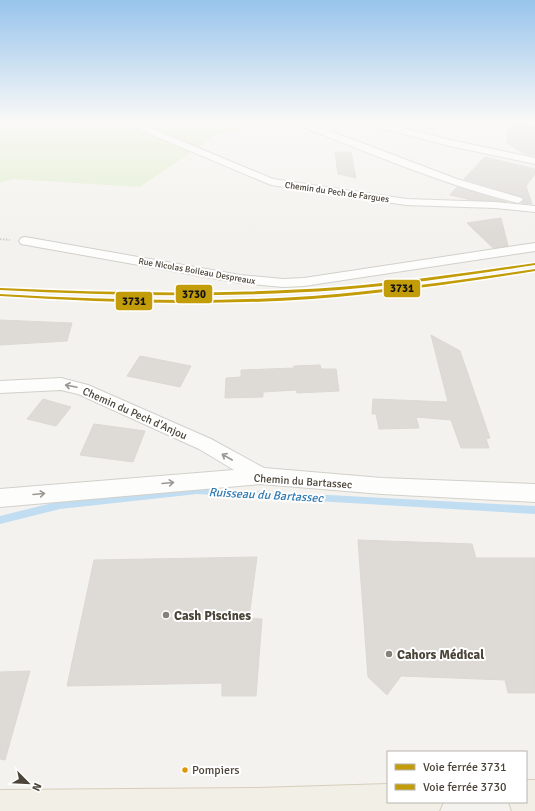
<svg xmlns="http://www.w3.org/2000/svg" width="535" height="811" font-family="Signika,sans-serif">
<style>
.green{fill:#e1eecf}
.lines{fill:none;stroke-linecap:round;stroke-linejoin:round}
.stream{fill:#c0ddf1;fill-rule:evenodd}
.building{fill:#dedbd6;stroke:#dcd9d4}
.minor-casing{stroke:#d2d0cb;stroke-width:2}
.primary-casing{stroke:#d6cebb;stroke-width:2}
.path{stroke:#d3d2cc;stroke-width:2;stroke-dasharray:1.5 1.5;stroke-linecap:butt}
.minor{fill:#fdfdfc;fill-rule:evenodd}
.primary{fill:#f2efe6;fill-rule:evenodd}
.rail-1-casing{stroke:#fff;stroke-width:3}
.rail-2-casing{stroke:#fff;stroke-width:3}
.rail-1{fill:#c39c09;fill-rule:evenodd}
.rail-2{fill:#c39c09;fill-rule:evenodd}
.oneway{stroke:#9b9791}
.poi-dot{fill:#868178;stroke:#fff;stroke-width:1.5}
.bus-dot{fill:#dd9709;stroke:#fff;stroke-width:1.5}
.labels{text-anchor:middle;stroke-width:4;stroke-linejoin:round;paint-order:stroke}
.far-street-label{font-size:9px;fill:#4b4439;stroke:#fff}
.street-label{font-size:11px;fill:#4b4439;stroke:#fff}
.water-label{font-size:12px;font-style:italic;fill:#2e7ab2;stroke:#fff}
.near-bus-label{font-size:12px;fill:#4b4439;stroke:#fff;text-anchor:start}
.near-poi-label{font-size:13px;font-weight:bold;fill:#4b4439;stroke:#fff;text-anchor:start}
.line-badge{stroke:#fff;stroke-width:1.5}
.pale-badge-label{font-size:11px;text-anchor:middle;font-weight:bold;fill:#111}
</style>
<rect width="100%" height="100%" fill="#f4f2ee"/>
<polygon class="green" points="0,121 283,121 216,135 140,187 12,179 0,183"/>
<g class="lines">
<polygon class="stream" points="197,488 535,506 535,514 197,494 60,509 0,524 0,516 60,501"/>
</g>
<g class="building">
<polygon points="509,121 527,121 527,125 535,127 535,156 525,154 507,143"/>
<polygon points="335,152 351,152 356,178 338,174"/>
<polygon points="485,157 535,169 535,174 526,186 532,204 521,203 524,200 522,197 464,179"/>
<polygon points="457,187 489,197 507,202 471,200 450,195"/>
<polygon points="501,218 508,246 493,248 467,223"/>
<polygon points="0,320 72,323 67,341 0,345"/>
<polygon points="431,335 460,351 490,438 486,439 489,448 461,448 451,420 416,417 419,428 379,429 376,414 372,414 373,399 448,402"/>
<polygon points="140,356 191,366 180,387 127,376"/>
<polygon points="320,365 321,369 336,369 339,391 297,393 296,390 263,392 263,397 225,398 226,378 241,377 241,370 294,368 294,366"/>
<polygon points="43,399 71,407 56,426 27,419"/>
<polygon points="94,424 145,431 133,462 80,455"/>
<polygon points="358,540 472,544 476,558 535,558 535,693 508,693 505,680 401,676 387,695 368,677"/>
<polygon points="257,557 249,618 262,619 256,696 222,696 222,683 67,686 94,560"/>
<polygon points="30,671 5,760 0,759 0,672"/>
</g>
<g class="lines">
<defs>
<g id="minor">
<polygon points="123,121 134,121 273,179 406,199 495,202 535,206 535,212 495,208 406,205 271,185 124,123"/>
<path d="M291 121H302L323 128 336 121H346L330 131 457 179 522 198 523 200 518 203C440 184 366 151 292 123Z"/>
<polygon points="361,121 374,121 451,140 535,158 535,164 450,146 362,123"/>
<polygon points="25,237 240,275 283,279 304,278 535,243 535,251 304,286 283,287 240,283 21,244 19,241 21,238"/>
<polygon points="61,378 88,385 211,439 264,468 382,478 535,484 535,502 382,494 261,484 0,507 0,489 234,470 199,449 78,394 61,390 0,393 0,381"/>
</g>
<g id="primary">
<polygon points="526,780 535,780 535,811 512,811 509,802 526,802"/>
<polygon points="388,784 388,802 443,802 439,811 0,811 0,790 257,788"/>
</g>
</defs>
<use href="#minor" class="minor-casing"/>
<use href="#primary" class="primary-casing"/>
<polyline class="path" points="0,239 10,240"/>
<use href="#minor" class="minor"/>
<use href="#primary" class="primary"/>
<defs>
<path id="rail-1" d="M535 269V271C461 283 387 293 312 299 208 306 104 303 0 296V294C104 300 208 303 312 296 387 290 461 280 535 269Z"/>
<path id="rail-2" d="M535 263V265C470 275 405 285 339 290 226 298 113 296 0 290V288C113 293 226 295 339 287 405 282 470 272 535 263Z"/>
</defs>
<use href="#rail-1" class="rail-1-casing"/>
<use href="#rail-2" class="rail-2-casing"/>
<use href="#rail-1" class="rail-1"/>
<use href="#rail-2" class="rail-2"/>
</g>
<defs><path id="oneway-shaft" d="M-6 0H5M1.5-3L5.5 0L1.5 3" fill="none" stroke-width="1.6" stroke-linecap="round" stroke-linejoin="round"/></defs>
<g class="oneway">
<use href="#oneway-shaft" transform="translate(71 386) rotate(-168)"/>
<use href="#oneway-shaft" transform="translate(227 457) rotate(-150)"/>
<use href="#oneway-shaft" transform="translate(168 483) rotate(-5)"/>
<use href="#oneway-shaft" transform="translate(39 494) rotate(-5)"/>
</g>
<linearGradient id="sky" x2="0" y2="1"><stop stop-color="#98c4ec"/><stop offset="0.52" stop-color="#faf9f7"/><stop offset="1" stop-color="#faf9f7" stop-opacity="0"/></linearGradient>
<rect width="535" height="234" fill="url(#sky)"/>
<g class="poi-dot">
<circle cx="166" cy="615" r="4"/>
<circle cx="389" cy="654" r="4"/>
</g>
<circle class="bus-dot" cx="185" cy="770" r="3.5"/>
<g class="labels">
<g class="far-street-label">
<text transform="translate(337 192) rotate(8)" y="3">Chemin du Pech de Fargues</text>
<text transform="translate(197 271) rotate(10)" y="3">Rue Nicolas Boileau Despreaux</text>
</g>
<g class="street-label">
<text transform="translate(135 413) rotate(24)" y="4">Chemin du Pech d'Anjou</text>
<text transform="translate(303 481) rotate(4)" y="4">Chemin du Bartassec</text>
</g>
<g class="water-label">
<text transform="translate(266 495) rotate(3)" y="4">Ruisseau du Bartassec</text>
</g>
<g class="near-bus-label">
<text x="192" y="774">Pompiers</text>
</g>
<g class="near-poi-label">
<text x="174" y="620">Cash Piscines</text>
<text x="397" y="659">Cahors Médical</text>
</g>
</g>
<g class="line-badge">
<rect x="383" y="279" width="38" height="19" rx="4" fill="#c39c09"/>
<rect x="175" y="284" width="38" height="20" rx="4" fill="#c39c09"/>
<rect x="115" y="291" width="38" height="20" rx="4" fill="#c39c09"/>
</g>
<g class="pale-badge-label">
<text x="402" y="292">3731</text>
<text x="194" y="298">3730</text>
<text x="134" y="305">3731</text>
</g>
<rect x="387" y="751" width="140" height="52" fill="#ffffff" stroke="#b7b4b0"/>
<rect x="395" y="764" width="20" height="6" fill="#c39c09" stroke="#b7b4b0"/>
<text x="423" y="771" font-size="12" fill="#4b4439">Voie ferrée 3731</text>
<rect x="395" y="784" width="20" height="6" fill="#c39c09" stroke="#b7b4b0"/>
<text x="423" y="791" font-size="12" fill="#4b4439">Voie ferrée 3730</text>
<g transform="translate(28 783) rotate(114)" stroke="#ffffff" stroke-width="3" paint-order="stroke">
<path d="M0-3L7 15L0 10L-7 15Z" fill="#4b4439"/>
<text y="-6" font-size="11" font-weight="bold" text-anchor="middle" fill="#4b4439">N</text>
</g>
</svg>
